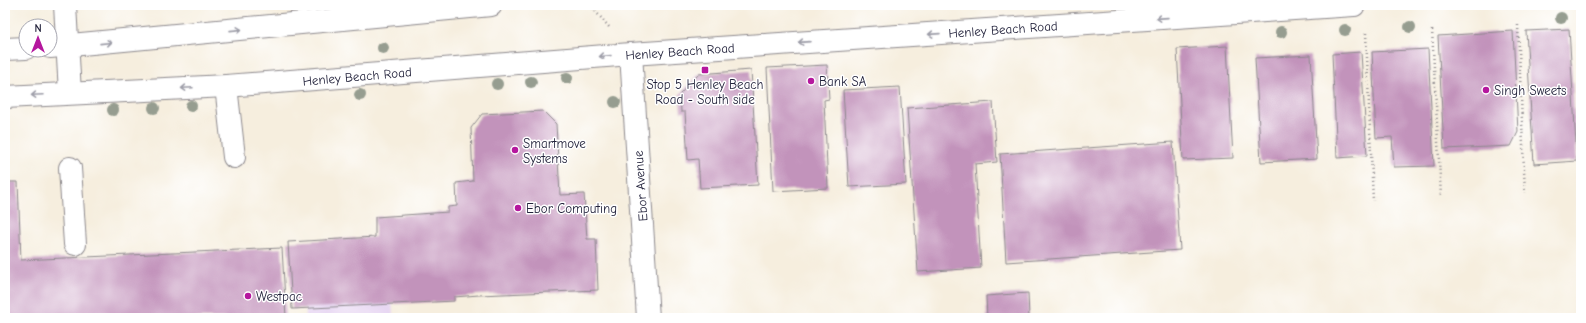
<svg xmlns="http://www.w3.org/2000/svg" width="1586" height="323" font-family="'Comic Neue',sans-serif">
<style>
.built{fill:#e5d3f1}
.building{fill:#c293bb}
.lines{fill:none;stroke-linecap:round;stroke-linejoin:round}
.minor-casing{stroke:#8c888c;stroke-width:24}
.major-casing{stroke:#8c888c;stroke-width:24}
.path{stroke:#8c888c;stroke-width:2.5;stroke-dasharray:1 3;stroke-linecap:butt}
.minor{stroke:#fff;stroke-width:22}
.major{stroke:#fff;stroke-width:22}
.tree{fill:#969d90}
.oneway{stroke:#9c9ca7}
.poi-dot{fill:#b5179e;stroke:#fff;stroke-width:1.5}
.labels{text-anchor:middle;stroke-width:3;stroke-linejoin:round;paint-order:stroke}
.street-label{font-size:13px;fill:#22223b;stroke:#fff}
.poi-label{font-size:13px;fill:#22223b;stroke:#fff;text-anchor:start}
</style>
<rect width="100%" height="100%" fill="#fff"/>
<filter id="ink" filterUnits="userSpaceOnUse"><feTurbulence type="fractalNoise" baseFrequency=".025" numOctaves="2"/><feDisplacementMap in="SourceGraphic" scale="8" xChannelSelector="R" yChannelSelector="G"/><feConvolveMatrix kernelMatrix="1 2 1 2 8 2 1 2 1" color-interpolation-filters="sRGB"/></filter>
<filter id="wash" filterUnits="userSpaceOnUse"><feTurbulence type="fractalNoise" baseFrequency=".012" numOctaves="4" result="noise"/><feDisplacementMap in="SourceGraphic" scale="16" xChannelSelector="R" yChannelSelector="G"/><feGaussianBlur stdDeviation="0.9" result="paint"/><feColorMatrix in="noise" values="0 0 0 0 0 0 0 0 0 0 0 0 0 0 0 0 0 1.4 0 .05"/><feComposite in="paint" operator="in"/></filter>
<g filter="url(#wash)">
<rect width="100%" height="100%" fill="#f6eede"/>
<polygon class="built" points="391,268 393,318 306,318 304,272"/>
<g id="blocks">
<g class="building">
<polygon points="5,5 11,5 5,11"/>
<polygon points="1569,29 1577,161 1534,164 1526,31"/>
<polygon points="1513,31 1518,132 1511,146 1444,149 1438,36"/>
<polygon points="1227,46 1233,158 1183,160 1177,49"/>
<polygon points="1428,49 1434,166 1394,167 1392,137 1376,138 1372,52"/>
<polygon points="1361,52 1367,156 1337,158 1332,54"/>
<polygon points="1311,55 1317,159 1261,162 1255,58"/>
<polygon points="827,65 829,99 824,100 828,188 773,191 767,68"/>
<polygon points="751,70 758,185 700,188 698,159 688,160 685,112 681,112 680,94 699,74"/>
<polygon points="900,87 906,184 849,187 843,90"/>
<polygon points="993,102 997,162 975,164 981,268 918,272 907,108"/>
<polygon points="543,111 556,124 560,195 584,194 587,239 596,239 598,290 479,295 454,297 454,301 292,309 288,242 375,237 375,217 448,212 448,207 457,206 456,183 473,181 471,128 482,114"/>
<polygon points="1173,142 1180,250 1006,262 1000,154"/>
<polygon points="5,182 18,182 21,260 282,248 286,318 5,318"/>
<polygon points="1028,293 1029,318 987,318 986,296"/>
</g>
</g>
</g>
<g filter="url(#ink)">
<use href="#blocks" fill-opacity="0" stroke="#8c888c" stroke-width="1"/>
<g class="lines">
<defs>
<g id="minor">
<polyline points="65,5 70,93"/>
<polyline points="631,54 648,318"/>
<polyline points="226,86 234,157"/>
<polyline points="70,168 75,244"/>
</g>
<g id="major">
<polyline points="50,47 491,5"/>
<polyline points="5,49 26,48"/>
<polyline points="5,97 226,86 631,54 1354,5"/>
</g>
</defs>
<use href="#minor" class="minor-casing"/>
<use href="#major" class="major-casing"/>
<g class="path">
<polyline points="590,5 609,27"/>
<polyline points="1518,25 1525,193"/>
<polyline points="1432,30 1441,197"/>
<polyline points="1366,33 1373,201"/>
</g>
<use href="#minor" class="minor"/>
<use href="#major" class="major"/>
</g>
<g class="tree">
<circle cx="1561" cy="18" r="6"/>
<circle cx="1410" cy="27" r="6"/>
<circle cx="1345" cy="30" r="6"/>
<circle cx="1281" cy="32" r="6"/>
<circle cx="383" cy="48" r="6"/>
<circle cx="567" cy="78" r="6"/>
<circle cx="531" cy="82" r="6"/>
<circle cx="497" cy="84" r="6"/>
<circle cx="360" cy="95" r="6"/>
<circle cx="615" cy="102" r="6"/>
<circle cx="191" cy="106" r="6"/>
<circle cx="154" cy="108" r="6"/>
<circle cx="113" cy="110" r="6"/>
</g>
<defs><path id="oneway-shaft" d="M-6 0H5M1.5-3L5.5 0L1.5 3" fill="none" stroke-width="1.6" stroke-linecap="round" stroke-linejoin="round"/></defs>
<g class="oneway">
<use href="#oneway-shaft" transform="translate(1162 18) rotate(176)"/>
<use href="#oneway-shaft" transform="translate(236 30) rotate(-6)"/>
<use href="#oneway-shaft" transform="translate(934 34) rotate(176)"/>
<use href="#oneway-shaft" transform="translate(804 42) rotate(176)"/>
<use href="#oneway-shaft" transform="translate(106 43) rotate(-6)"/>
<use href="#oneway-shaft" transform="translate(605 56) rotate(175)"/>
<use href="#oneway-shaft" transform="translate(187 88) rotate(177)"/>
<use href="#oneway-shaft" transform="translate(37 95) rotate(177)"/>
</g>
</g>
<g class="poi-dot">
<rect x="701" y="66" width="8" height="8" rx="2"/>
<circle cx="811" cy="81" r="4"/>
<circle cx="1486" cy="90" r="4"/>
<circle cx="515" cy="150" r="4"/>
<circle cx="518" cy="208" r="4"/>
<circle cx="248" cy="296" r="4"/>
</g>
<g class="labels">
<g class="street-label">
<text transform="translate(1003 29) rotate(-4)" y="5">Henley Beach Road</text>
<text transform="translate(680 51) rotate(-4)" y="5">Henley Beach Road</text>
<text transform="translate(357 76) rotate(-5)" y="5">Henley Beach Road</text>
<text transform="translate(640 186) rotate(-94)" y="5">Ebor Avenue</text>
</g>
<g class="poi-label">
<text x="819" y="86">Bank SA</text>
<text x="705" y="89" text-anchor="middle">Stop 5 Henley Beach<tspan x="705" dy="15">Road - South side</tspan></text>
<text x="1494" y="95">Singh Sweets</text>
<text x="523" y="148">Smartmove<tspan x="523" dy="15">Systems</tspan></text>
<text x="526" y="213">Ebor Computing</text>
<text x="256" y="301">Westpac</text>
</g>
</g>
<rect width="1586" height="323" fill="none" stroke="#fff" stroke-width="20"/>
<g transform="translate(38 38)"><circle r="19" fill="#ffffff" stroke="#a7a7b1"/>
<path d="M0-3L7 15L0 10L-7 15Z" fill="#b5179e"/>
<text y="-6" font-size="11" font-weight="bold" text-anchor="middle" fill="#22223b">N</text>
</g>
</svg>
